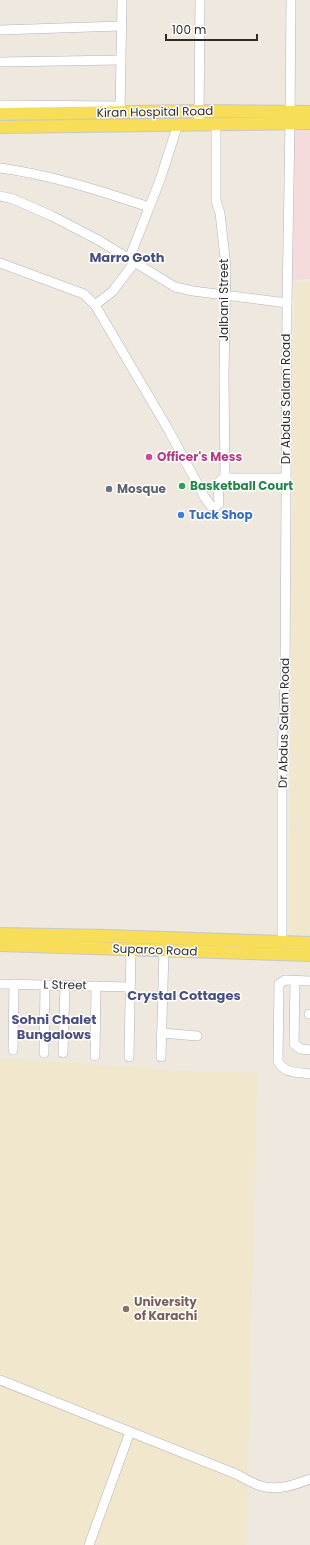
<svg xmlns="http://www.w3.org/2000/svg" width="310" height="1545" font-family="Poppins,sans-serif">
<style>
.education{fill:#f0e7cc}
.medical{fill:#f5dbdb}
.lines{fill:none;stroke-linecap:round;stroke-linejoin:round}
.minor-casing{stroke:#b2b3c0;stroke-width:10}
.major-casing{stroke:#c8c8c8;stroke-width:14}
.minor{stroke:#fff;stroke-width:9}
.major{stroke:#f8dd59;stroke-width:12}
.hotel-dot{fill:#d1479c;stroke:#fff;stroke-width:1.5}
.leisure-dot{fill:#2e9e5b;stroke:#fff;stroke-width:1.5}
.worship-dot{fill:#6b7280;stroke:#fff;stroke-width:1.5}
.shop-dot{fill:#3f7fe0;stroke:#fff;stroke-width:1.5}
.education-dot{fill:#8d6e63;stroke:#fff;stroke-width:1.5}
.labels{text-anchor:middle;stroke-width:3;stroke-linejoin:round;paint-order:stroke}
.street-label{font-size:12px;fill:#2c2c2c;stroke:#fff}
.hotel-label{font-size:12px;font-weight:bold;fill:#b23c85;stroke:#fff;text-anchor:start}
.leisure-label{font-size:12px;font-weight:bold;fill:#27864d;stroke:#fff;text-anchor:start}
.worship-label{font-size:12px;font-weight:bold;fill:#5b616d;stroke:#fff;text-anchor:start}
.shop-label{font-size:12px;font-weight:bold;fill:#366cbe;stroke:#fff;text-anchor:start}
.education-label{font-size:12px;font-weight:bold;fill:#785e54;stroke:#fff;text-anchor:start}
.neighbourhood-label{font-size:13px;font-weight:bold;fill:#494f7f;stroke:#fff}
</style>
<rect width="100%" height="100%" fill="#eee8de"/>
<g class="education">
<polygon points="295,282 310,282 310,944 289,943"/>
<polygon points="0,1058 198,1072 257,1073 246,1545 0,1545"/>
</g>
<polygon class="medical" points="290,123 310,123 310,279 289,280"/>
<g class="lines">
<defs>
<g id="minor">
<polyline points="0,30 121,26"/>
<polyline points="0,62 121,60"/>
<polyline points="0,105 120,106"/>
<polyline points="120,111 122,0"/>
<polyline points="216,123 216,201 220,213 226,267 224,375 225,477"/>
<polyline points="199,124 200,0"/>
<path d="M0 168C51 175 101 191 149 207"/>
<polyline points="0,196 13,199 52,216 100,241 175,287 193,291 287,303"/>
<polyline points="129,259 160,180 178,124"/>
<polyline points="0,263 84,294 95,305 168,429 205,498 211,506 215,507 219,504 218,483 223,478 286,478"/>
<polyline points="95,305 113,291 134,263"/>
<polyline points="282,942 282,754 285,682 287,303 290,123 291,0"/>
<polyline points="295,981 294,1044 301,1049 310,1050"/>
<path d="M310 981 285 980 279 984 278 1061C284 1074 298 1072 310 1074"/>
<polyline points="0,984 130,987"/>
<polyline points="309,1014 310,1014"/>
<polyline points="162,1033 197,1036"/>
<polyline points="13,1050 14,984"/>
<polyline points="44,1053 45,985"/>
<polyline points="63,1053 65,985"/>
<polyline points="95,1056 96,986"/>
<polyline points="129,1057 131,949"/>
<polyline points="161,1057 164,950"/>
<path d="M0 1380 236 1474C244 1478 253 1484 261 1486 277 1491 295 1485 310 1479"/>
<polyline points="89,1545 130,1432"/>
</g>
<g id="major">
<polyline points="0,114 199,111 310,112"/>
<polyline points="0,127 310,123"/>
<polyline points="0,934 108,936 310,943"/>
<polyline points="0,945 310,955"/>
</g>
</defs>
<use href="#minor" class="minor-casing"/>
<use href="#major" class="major-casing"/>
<use href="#minor" class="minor"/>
<use href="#major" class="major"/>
</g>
<circle class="hotel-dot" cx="149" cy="457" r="4"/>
<circle class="leisure-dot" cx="182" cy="486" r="4"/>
<circle class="worship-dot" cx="109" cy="489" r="4"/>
<circle class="shop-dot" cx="181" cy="515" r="4"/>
<circle class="education-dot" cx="126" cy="1309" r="4"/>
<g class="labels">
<g class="street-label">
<text transform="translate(155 112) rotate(-1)" y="4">Kiran Hospital Road</text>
<text transform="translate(224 300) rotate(-90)" y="4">Jalbani Street</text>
<text transform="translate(286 399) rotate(-90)" y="4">Dr Abdus Salam Road</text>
<text transform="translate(284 723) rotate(-89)" y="4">Dr Abdus Salam Road</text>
<text transform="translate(155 950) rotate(2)" y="4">Suparco Road</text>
<text transform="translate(65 985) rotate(1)" y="4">L Street</text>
</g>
<g class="hotel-label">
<text x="157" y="461">Officer's Mess</text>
</g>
<g class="leisure-label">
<text x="190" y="490">Basketball Court</text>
</g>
<g class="worship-label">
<text x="117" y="493">Mosque</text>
</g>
<g class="shop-label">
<text x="189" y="519">Tuck Shop</text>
</g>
<g class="education-label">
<text x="134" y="1306">University<tspan x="134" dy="14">of Karachi</tspan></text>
</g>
<g class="neighbourhood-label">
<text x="127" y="262">Marro Goth</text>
<text x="184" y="1000">Crystal Cottages</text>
<text x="54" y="1024">Sohni Chalet<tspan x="54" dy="15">Bungalows</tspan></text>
</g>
</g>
<path d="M166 34v6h91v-6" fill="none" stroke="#2c2c2c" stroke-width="2"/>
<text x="172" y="34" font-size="12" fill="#2c2c2c" stroke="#ffffff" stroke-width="3" paint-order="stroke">100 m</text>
</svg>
